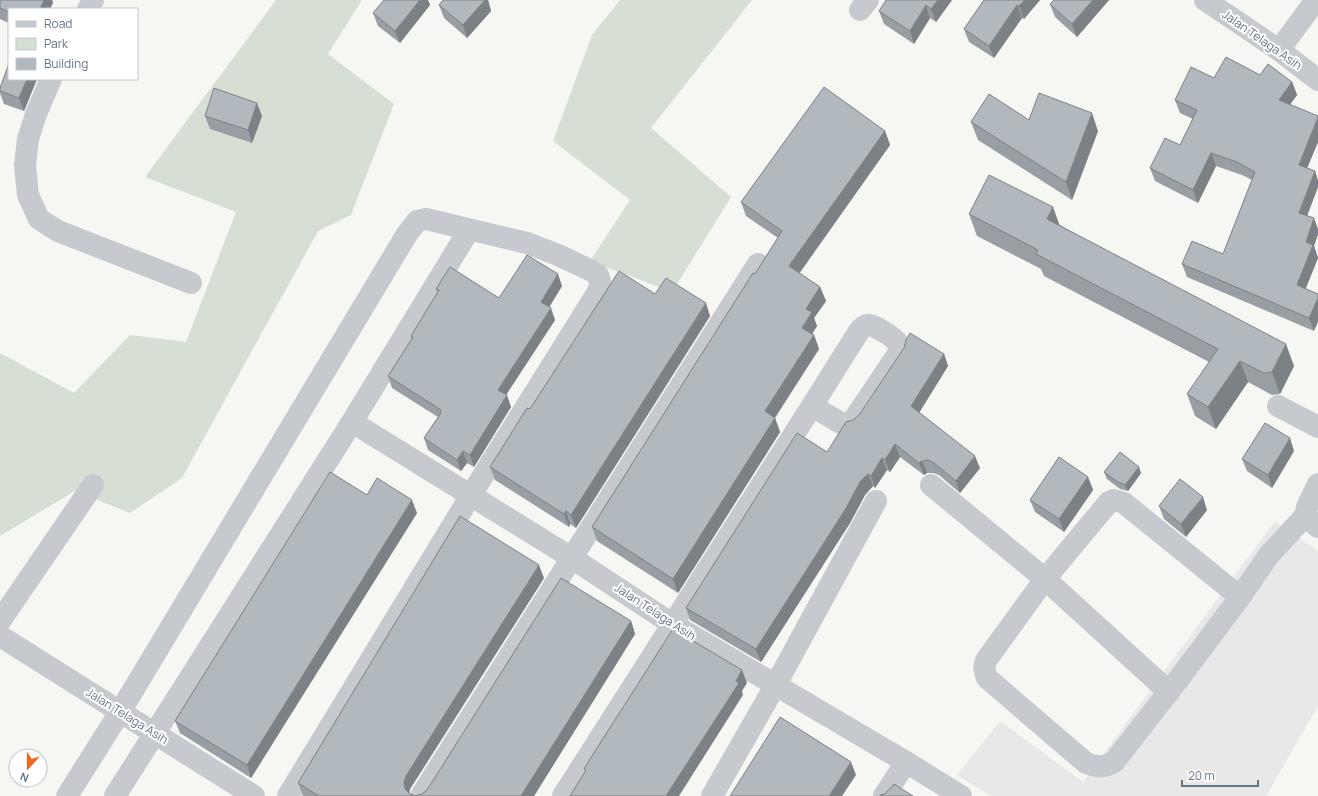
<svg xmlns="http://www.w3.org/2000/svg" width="1318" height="796" font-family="Manrope,sans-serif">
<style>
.built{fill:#e7e8e7}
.green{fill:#d7dfd4}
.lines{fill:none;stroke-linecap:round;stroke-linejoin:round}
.minor{stroke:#c6c9cd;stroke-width:22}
.wall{fill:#989ea3}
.shaded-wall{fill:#7c8185}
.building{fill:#b1b8be;stroke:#7c8185}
.labels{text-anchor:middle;stroke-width:4;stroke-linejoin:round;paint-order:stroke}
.street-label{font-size:12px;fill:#647386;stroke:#fff}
</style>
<rect width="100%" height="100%" fill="#f6f7f3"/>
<polygon class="built" points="1275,521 1318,551 1318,706 1266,796 991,796 957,775 1000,721 1083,782"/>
<g class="green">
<polygon points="276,0 362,0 328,54 394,104 351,215 318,231 182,478 130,513 75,491 0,536 0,353 74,393 130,335 186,342 236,212 145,177"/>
<polygon points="620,0 752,0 651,128 731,197 672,292 590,261 630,200 553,141 592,35"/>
</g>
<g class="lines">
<g class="minor">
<polyline points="1205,0 1279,50 1318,80"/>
<polyline points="88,9 93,0"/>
<polyline points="860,10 868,0"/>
<polyline points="1279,50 1316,0"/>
<polyline points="51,79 36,114 28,139 25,165 28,195 39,219 58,231 191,283"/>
<polyline points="1278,406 1318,427"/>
<polyline points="352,422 572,558 672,624 906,762 961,796"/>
<polyline points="1318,484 1307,507 1305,516 1318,527"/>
<polyline points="931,485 1045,579 1169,692"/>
<path d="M1240 597 1124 503 1114 500 1109 502 1045 579 987 659C983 666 984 670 987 678L1086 763C1097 767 1104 768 1114 762L1181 676 1240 597 1269 555 1305 516"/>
<polyline points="0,621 93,485"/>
<polyline points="0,636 254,796"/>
<polyline points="67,796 120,712 407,234 417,221 426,219 527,243 558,255 592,271 598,275 600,281 599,290 471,495 288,796"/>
<polyline points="115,796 352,422 469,230"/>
<polyline points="421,796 758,264"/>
<path d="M563 796 812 406 859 331C862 328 865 324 870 325 874 325 895 338 897 342 900 346 898 350 898 354L853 421 844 424 839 422 812 406"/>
<polyline points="712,796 775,686 876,501"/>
<polyline points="884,796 906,762"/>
</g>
</g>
<g class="wall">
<polygon points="0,0 52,0 53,3 9,9 9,23 0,19"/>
<polygon points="384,0 428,0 430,5 400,43 378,26 373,13"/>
<polygon points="443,0 488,0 491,11 467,38 444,18 439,5"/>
<polygon points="886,0 952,0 936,22 930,18 914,44 884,24 879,11"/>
<polygon points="984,0 1040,0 1024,19 1022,18 994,58 969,42 964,29"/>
<polygon points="1054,0 1109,0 1077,37 1055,17 1050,4"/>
<polygon points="1260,75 1292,82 1297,95 1290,104 1318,142 1307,168 1315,171 1318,181 1318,187 1307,216 1318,229 1318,234 1314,246 1318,258 1305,289 1314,331 1187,277 1182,264 1223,254 1252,180 1242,175 1216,166 1198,203 1155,181 1150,168 1180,145 1193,119 1180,113 1175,100 1214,78"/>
<polygon points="37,79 24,111 4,104 0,93 0,88"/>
<polygon points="205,116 262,116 252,143 210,129"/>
<polygon points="1029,120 1098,131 1072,200 978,140 971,122"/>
<polygon points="885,131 890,145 799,273 820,287 826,301 814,318 817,326 812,334 814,335 819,349 775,418 780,432 678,593 597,541 592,527 778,238 746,216 741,202"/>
<polygon points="969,214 1060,225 1294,366 1280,394 1272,395 1248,382 1216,429 1195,416 1187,394 1209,362 1044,276 1041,269 977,236"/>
<polygon points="562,286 549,307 555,320 506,395 511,407 474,467 467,463 461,471 428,450 424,438 438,417 392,388 388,376 412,339 411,336 438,293 436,289 499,298"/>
<polygon points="655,294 710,316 576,528 570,524 569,527 495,480 490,467 530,409"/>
<polygon points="944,354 948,366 919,412 980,468 960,493 939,475 933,473 927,473 924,475 900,457 890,472 887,470 875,488 873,486 865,495 850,523 761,662 690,620 686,608 827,452 853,420"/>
<polygon points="1294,451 1272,488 1247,471 1242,459"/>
<polygon points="1104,472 1141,473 1128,491 1120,489 1107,479"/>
<polygon points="1088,477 1093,490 1064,532 1035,512 1030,500"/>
<polygon points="367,495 417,513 251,778 180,733 175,721"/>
<polygon points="1159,506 1207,510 1186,537 1164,519"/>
<polygon points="544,578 410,789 409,793 415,796 422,794 631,621 635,634 534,796 303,796 298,783"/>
</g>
<g class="shaded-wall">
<polygon points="44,0 52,0 53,3 50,9 40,9"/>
<polygon points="420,0 428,0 430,5 400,43 395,31"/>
<polygon points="485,0 488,0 491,11 467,38 463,25"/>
<polygon points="938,0 952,0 936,22 931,9"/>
<polygon points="1025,0 1040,0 1024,19 1019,6"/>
<polygon points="1093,0 1109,0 1077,37 1072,24"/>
<polygon points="926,5 930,18 914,44 910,31"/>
<polygon points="1017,5 1022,18 994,58 989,46"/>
<polygon points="27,79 37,79 24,111 19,98"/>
<polygon points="1292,82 1297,95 1284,113 1279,100"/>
<polygon points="257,103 262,116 252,143 248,130"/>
<polygon points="1092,113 1098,131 1072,200 1066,182"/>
<polygon points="1318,117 1318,142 1303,178 1299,165"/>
<polygon points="885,131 890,145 794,281 789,266"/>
<polygon points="1211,153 1216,166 1198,203 1193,190"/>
<polygon points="1315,171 1318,181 1318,187 1303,226 1299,213"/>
<polygon points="1053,207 1061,229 1047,219"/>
<polygon points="1314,218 1318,229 1318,234 1314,246 1318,258 1302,298 1297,285 1306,242"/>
<polygon points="558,274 562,286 545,314 541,302"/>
<polygon points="820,287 826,301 814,318 817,326 807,342 802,328 806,309"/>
<polygon points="1318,298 1318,322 1314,331 1309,318"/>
<polygon points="706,303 710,316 576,528 571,515"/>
<polygon points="551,308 555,320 502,401 498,390"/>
<polygon points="814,335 819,349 770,425 765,411"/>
<polygon points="1286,344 1294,366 1280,394 1272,372"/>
<polygon points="944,354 948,366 916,418 911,406"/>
<polygon points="1240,361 1248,382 1216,429 1208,407"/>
<polygon points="507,395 511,407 474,467 470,455"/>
<polygon points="775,418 780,432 678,593 673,579"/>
<polygon points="1290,438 1294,451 1272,488 1268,475"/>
<polygon points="895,444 900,457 890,472 885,460"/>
<polygon points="463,451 467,463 461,471 457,460"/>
<polygon points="975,456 980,468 960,493 956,481"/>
<polygon points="882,458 887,470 875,488 871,476"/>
<polygon points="922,461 927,473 924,475 919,463"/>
<polygon points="1139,467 1141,473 1128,491 1125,485"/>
<polygon points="868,474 873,486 865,495 850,523 761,662 756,649 860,482"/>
<polygon points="1088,477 1093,490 1064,532 1059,519"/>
<polygon points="1203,497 1207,510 1186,537 1181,524"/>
<polygon points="412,500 417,513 251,778 247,765"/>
<polygon points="566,511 570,524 569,527 564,514"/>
<polygon points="539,565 544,578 410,789 409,795 405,789 404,782 406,776"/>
<polygon points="631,621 635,634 534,796 521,796"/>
<polygon points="742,670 747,683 742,691 743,695 679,796 666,796"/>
<polygon points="851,762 856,775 842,796 829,796"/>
</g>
<g class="building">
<polygon points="0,0 44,0 40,9 9,9 9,12 0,8"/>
<polygon points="384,0 420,0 395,31 373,13"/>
<polygon points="443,0 485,0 463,25 439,5"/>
<polygon points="886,0 938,0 931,9 926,5 910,31 879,11"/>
<polygon points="984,0 1025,0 1019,6 1017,5 989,46 964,29"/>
<polygon points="1054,0 1093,0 1072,24 1050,4"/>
<polygon points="1226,57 1260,75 1268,64 1292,82 1279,100 1318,116 1318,117 1299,165 1315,171 1299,213 1314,218 1306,242 1313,245 1297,285 1318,294 1318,298 1309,318 1182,264 1192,241 1223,254 1255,172 1237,162 1211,153 1193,190 1150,168 1165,138 1180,145 1197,110 1175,100 1191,67 1214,78"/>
<polygon points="9,63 9,79 27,79 19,98 0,91 0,88"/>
<polygon points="824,87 885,131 789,266 820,287 806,309 812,312 802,328 814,335 765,411 775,418 673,579 592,527 753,273 755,274 782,231 741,202"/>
<polygon points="214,88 257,103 248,130 205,116"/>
<polygon points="1039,93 1092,113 1066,182 971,122 989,94 1029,120"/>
<polygon points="989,175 1053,207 1047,219 1286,344 1272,372 1264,373 1240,361 1208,407 1187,394 1218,349 1036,254 1038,250 969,214"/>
<polygon points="527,255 558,274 541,302 551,308 498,390 507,395 470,455 463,451 457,460 424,438 441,413 440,412 441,410 388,376 413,337 411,336 439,290 436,289 450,267 499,298"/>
<polygon points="619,271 655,294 666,278 706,303 571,515 566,511 564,514 490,467 527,408 530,409"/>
<polygon points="910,333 944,354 911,406 975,456 956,481 934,463 928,460 922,461 919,463 895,444 885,460 882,458 871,476 868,474 860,482 845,510 756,649 686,608 797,433 827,452 846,422 853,420 859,415 904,348 906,340"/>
<polygon points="1265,423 1290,438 1268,475 1242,459"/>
<polygon points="1120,452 1139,467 1125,485 1118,482 1104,472"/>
<polygon points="1059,457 1088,477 1059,519 1030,500"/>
<polygon points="330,472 367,495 377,478 412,500 247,765 175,721"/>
<polygon points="1180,479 1203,497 1181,524 1159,506"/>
<polygon points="460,516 539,565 406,776 404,782 405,789 410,794 415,796 422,794 427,790 561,578 631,621 521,796 319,796 298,783"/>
<polygon points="673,629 742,670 736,681 739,683 666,796 570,796 586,770 584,769 597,748"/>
<polygon points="780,717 851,762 829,796 730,796"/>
<polygon points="894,784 913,796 880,796 880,795 885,794"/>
</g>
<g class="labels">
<g class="street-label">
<text transform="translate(1262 40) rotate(35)" y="4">Jalan Telaga Asih</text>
<text transform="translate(655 612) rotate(33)" y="4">Jalan Telaga Asih</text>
<text transform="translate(127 716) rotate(32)" y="4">Jalan Telaga Asih</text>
</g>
</g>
<rect x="8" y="8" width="130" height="72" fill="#ffffff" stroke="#c1c7cf"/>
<rect x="16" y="21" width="20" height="6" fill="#c6c9cd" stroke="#c1c7cf"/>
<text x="44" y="28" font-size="12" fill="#647386">Road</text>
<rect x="16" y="38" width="20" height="12" fill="#d7dfd4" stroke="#c1c7cf"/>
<text x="44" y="48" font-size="12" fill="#647386">Park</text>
<rect x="16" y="58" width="20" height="12" fill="#b1b8be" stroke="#c1c7cf"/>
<text x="44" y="68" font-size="12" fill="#647386">Building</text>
<g transform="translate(28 768) rotate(201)"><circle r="19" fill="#ffffff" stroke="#c1c7cf"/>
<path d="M0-3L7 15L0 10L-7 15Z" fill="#ec691f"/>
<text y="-6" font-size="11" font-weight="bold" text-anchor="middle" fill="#647386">N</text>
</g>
<path d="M1182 780v6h76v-6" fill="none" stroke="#647386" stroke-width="2"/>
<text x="1188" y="780" font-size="12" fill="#647386" stroke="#ffffff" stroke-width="3" paint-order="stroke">20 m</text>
</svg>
